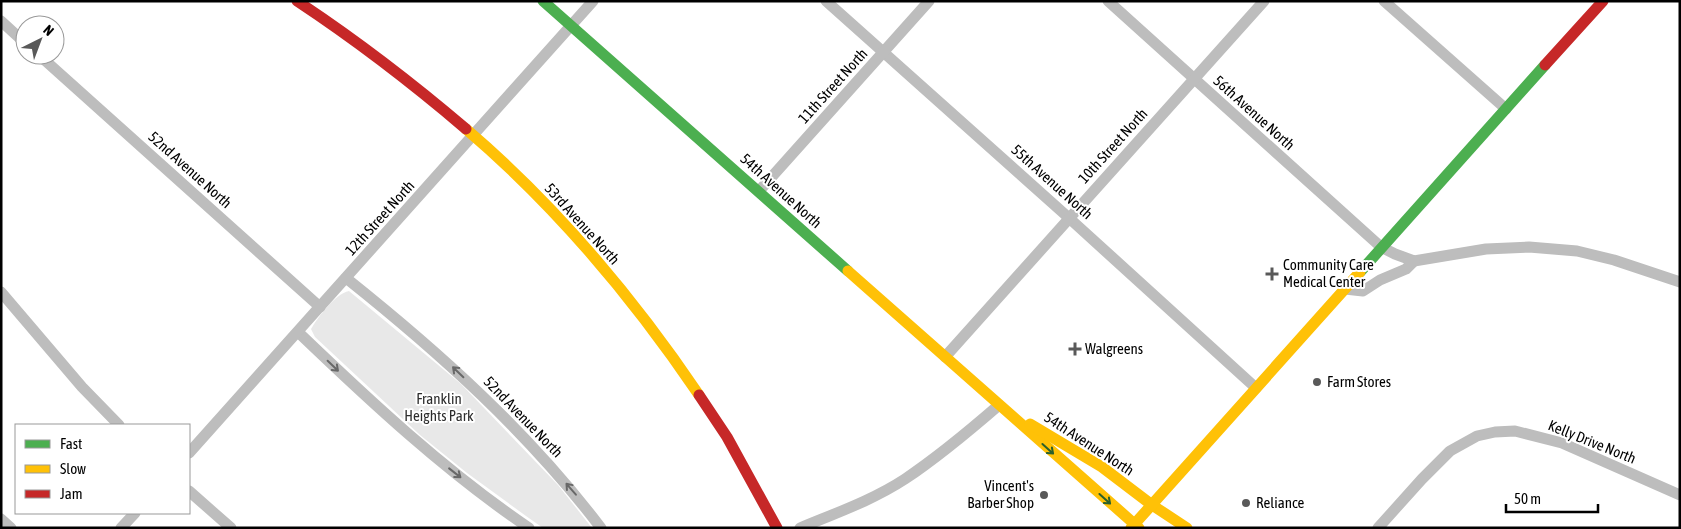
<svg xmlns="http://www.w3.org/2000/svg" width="1681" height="529" font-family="'Asap Condensed',sans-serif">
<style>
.green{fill:#e8e8e8}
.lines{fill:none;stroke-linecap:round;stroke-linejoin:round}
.street{stroke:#bdbdbd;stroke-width:11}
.fast{stroke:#4caf50;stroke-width:11}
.slow{stroke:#ffc107;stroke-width:11}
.jam{stroke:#c62828;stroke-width:11}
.oneway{stroke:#686868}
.oneway2{stroke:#2a602c}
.poi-dot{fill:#595959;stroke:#fff;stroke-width:2}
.labels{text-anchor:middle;stroke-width:4;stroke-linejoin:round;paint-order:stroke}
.street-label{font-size:15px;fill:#000;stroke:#fff}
.poi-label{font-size:15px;fill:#000;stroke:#fff;text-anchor:start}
.park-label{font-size:15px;fill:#2d2d2d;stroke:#fff}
</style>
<rect width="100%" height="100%" fill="#fff"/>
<path class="green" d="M349 291 461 384 558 485 592 528H543L526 516 467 473 420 435 315 337 311 329C318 317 335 294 349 291Z"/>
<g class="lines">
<g class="street">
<polyline points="826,1 1069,218 1256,388"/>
<polyline points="1108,1 1381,247 1395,254 1414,261 1486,249 1529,247 1577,251 1614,260 1680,282"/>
<polyline points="1384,1 1506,109"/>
<polyline points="1,21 25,43"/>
<polyline points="39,55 320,307"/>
<polyline points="759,191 929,1"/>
<path d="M346 278C440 353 528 432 601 528"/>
<polyline points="1345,289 1363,291 1380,280 1406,269 1414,261"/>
<polyline points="1,292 82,387 119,425"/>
<path d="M298 332C371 402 445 471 529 528"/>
<polyline points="945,357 1264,1"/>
<polyline points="189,453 593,1"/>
<polyline points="189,491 231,528"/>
<polyline points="1,519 11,528"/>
<polyline points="121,528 135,513"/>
<path d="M800 528C836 513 873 500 905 479 938 457 969 431 999 405"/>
<polyline points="1378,528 1422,479 1450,451 1477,436 1495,432 1515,431 1562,443 1680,495"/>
</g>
<g class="fast">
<polyline points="543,1 848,271"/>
<polyline points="1360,272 1545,65"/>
</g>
<g class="slow">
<path d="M466 129C555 205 634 299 699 395"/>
<polyline points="848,271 1139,528"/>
<polyline points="1030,424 1102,467 1152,505 1187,528"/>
<polyline points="1131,528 1360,272"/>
</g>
<g class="jam">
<path d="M297 1C356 40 412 83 466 129"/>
<polyline points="1545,65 1603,1"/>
<polyline points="699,395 727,437 777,528"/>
</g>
</g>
<defs><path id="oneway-shaft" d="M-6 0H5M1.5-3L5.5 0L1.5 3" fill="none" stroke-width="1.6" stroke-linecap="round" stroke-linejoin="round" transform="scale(1.25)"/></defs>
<g class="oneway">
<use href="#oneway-shaft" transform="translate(333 366) rotate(44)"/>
<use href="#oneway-shaft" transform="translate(458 372) rotate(-136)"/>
<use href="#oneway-shaft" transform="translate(455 473) rotate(38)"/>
<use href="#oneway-shaft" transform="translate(571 489) rotate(-131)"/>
</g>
<g class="oneway2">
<use href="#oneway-shaft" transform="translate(1048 449) rotate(42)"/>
<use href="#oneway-shaft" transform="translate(1105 499) rotate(42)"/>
</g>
<g class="poi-dot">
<path d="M1269.5 266.5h5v5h5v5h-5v5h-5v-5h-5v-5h5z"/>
<path d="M1072.5 341.5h5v5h5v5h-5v5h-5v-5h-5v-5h5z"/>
<circle cx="1317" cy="382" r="5"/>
<circle cx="1044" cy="495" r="5"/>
<circle cx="1246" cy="503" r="5"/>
</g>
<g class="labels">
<g class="street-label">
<text transform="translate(833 86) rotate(-48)" y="5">11th Street North</text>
<text transform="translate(1254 113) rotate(42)" y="5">56th Avenue North</text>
<text transform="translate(1113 146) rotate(-48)" y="5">10th Street North</text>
<text transform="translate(190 170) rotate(42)" y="5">52nd Avenue North</text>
<text transform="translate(1052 182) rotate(42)" y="5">55th Avenue North</text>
<text transform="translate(781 191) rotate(42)" y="5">54th Avenue North</text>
<text transform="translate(380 218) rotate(-48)" y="5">12th Street North</text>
<text transform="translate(582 224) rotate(48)" y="5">53rd Avenue North</text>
<text transform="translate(523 417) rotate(46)" y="5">52nd Avenue North</text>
<text transform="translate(1592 442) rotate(22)" y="5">Kelly Drive North</text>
<text transform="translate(1089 444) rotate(33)" y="5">54th Avenue North</text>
</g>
<g class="poi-label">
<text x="1283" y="270">Community Care<tspan x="1283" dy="17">Medical Center</tspan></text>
<text x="1085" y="354">Walgreens</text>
<text x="1327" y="387">Farm Stores</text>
<text x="1034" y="491" text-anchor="end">Vincent's<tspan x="1034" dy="17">Barber Shop</tspan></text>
<text x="1256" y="508">Reliance</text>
</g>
<g class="park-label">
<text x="439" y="404">Franklin<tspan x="439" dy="17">Heights Park</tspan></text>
</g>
</g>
<rect width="1681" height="529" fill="none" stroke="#000000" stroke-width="5"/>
<rect x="15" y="424" width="175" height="90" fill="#ffffff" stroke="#999999"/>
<rect x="25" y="440" width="25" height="8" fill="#4caf50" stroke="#999999"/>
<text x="60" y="449" font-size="15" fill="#000000">Fast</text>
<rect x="25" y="465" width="25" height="8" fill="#ffc107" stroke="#999999"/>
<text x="60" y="474" font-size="15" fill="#000000">Slow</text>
<rect x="25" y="490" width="25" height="8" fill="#c62828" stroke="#999999"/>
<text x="60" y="499" font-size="15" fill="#000000">Jam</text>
<g transform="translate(40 40) rotate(42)"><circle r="24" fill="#ffffff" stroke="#999999"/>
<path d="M0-4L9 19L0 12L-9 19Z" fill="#595959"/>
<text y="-8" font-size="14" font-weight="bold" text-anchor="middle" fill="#000000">N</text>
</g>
<path d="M1506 504v8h92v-8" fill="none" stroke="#000000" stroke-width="2.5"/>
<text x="1514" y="504" font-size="15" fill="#000000" stroke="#ffffff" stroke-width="4" paint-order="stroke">50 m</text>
</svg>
